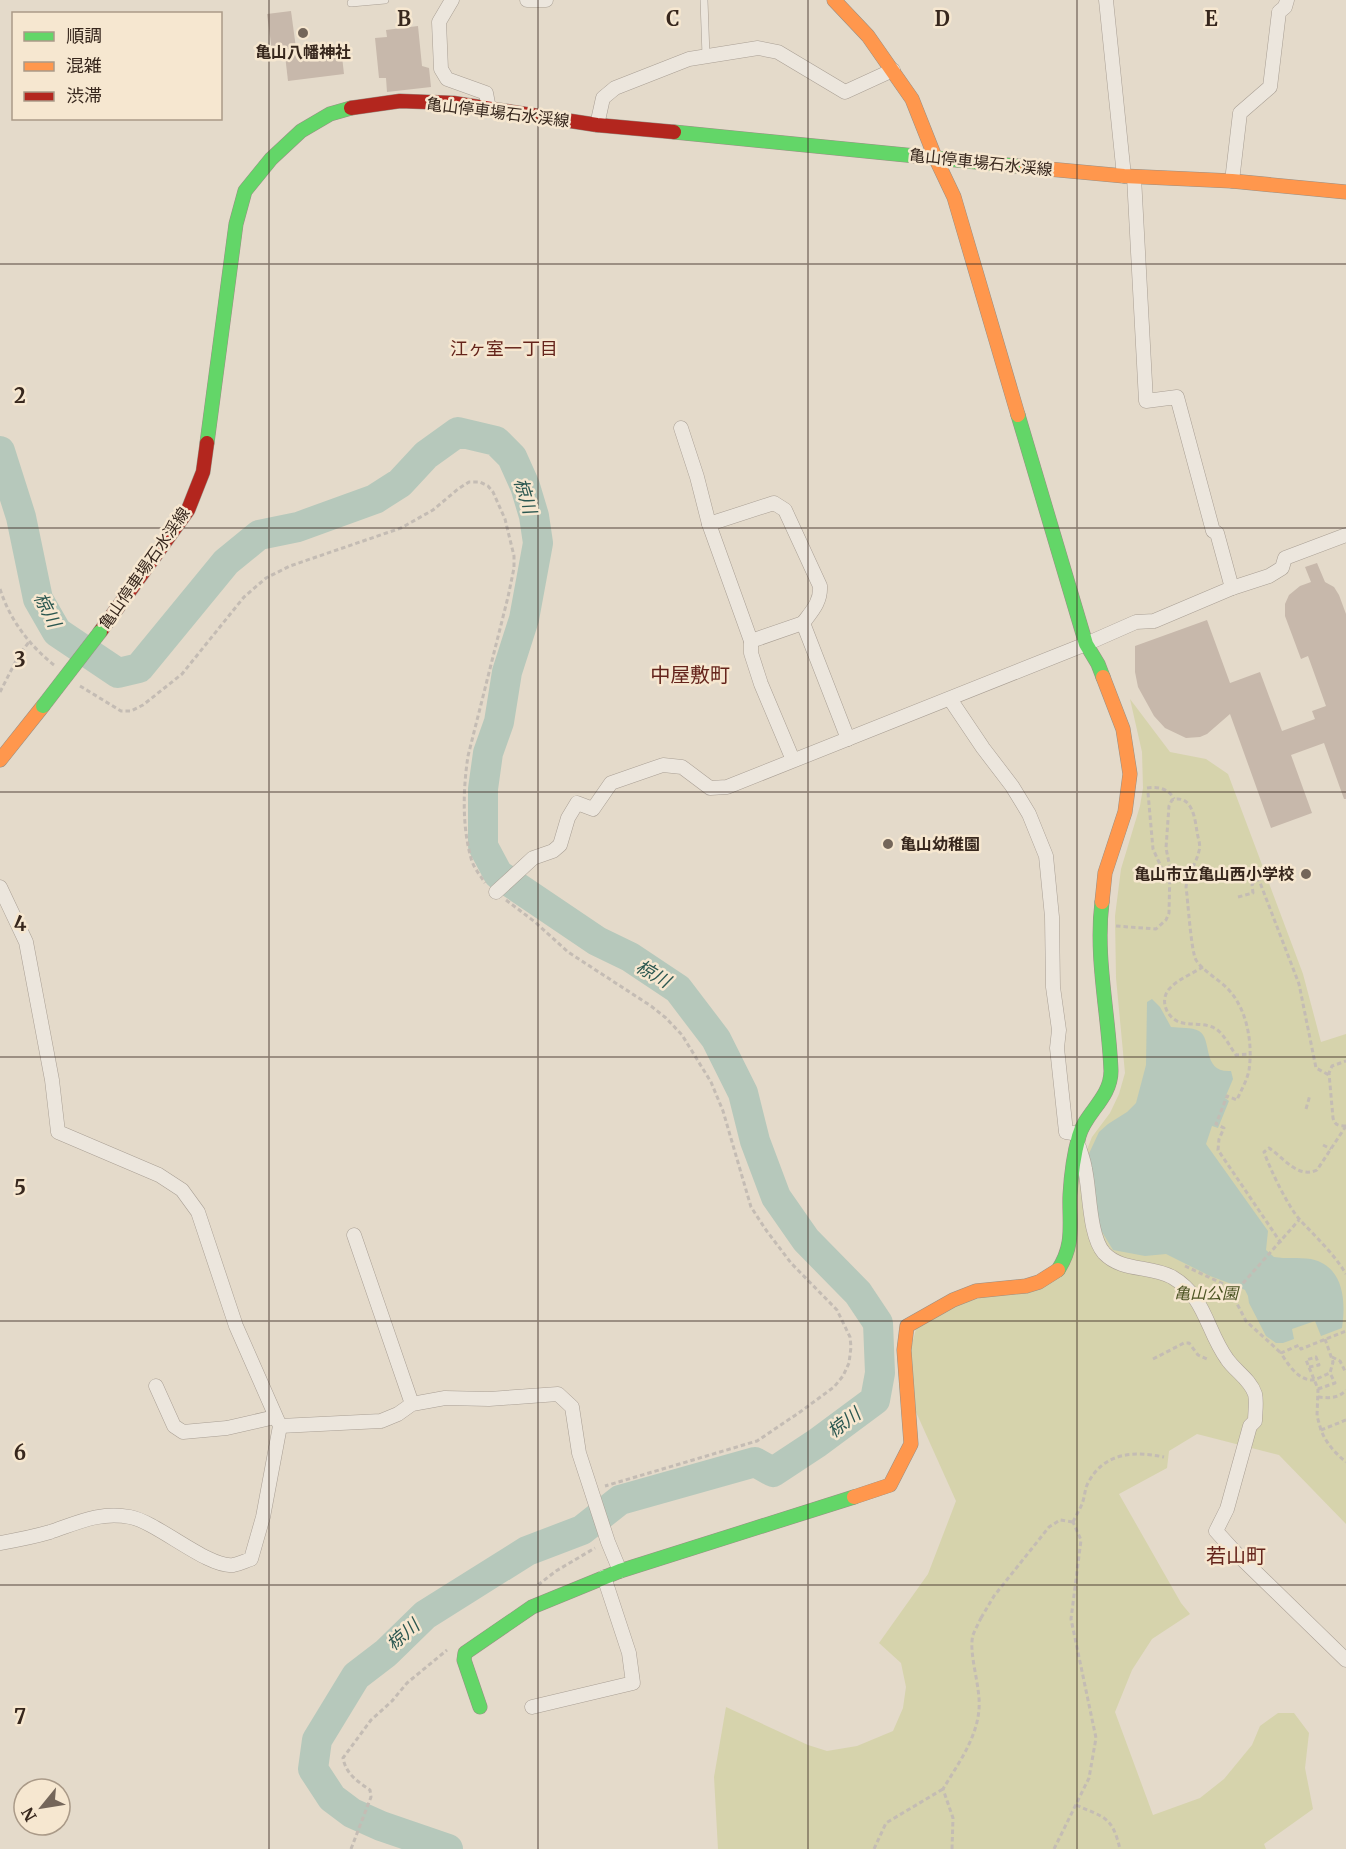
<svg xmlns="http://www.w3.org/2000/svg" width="1346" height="1849" font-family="Merriweather,'Noto Sans JP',serif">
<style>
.green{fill:#d6d3ac}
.water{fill:#b6c8bb}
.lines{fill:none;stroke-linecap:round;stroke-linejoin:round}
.river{stroke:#b6c8bb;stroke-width:30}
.building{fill:#c7b8ab}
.lane-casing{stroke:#a99f94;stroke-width:8}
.street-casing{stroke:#a99f94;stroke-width:15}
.fast-casing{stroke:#998f84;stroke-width:15}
.slow-casing{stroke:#998f84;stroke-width:15}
.jam-casing{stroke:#998f84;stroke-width:15}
.path{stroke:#c4bcb4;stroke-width:3;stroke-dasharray:4.5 3;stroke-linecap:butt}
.lane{stroke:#ece6dd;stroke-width:7}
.street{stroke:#ece6dd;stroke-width:14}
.fast{stroke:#63d668;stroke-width:14}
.slow{stroke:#ff974d;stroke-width:14}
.jam{stroke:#b3261e;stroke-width:14}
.fast-bridge-casing{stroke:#998f84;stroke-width:15;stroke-linecap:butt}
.fast-bridge{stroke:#63d668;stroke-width:14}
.grid{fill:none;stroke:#37271d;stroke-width:1.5;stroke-opacity:0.55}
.poi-dot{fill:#74665a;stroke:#f6e7d0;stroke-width:2}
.labels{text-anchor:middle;stroke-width:5;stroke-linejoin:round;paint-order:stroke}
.poi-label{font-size:16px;font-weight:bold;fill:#37271d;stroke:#f6e7d0}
.street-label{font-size:16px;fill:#37271d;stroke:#f6e7d0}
.park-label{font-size:16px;font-style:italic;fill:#4c5423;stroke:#f6e7d0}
.neighbourhood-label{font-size:18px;fill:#65241b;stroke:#f6e7d0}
.water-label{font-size:18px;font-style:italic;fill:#2b5750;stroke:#f6e7d0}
.quarter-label{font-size:20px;fill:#65241b;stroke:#f6e7d0}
.grid-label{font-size:20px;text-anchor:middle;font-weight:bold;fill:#37271d;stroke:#f6e7d0;stroke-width:5;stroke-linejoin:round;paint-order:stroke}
</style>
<rect width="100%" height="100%" fill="#e4daca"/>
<polygon class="green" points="1130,699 1170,752 1206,759 1228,774 1303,974 1321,1042 1346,1034 1346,1524 1279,1455 1197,1434 1169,1451 1167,1468 1119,1494 1181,1603 1190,1614 1152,1639 1132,1670 1115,1712 1153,1815 1200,1798 1224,1779 1252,1745 1260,1726 1278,1713 1294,1713 1309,1733 1305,1768 1313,1809 1264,1844 1266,1849 718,1849 714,1777 726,1707 808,1745 827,1751 857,1746 893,1731 903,1708 906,1687 901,1663 879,1643 928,1574 956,1501 916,1412 910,1351 916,1329 952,1306 1061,1275 1078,1172 1092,1137 1110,1113 1119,1094 1125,1073 1116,978 1115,916 1121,869 1140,806 1143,788 1142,752"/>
<path class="water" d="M1152 999 1160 1007 1171 1027C1179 1028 1192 1027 1199 1031 1213 1039 1201 1073 1231 1071L1233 1079 1225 1098 1229 1101 1218 1128 1212 1126 1206 1144 1268 1231 1266 1250 1274 1257C1286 1259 1298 1257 1311 1259 1344 1266 1346 1301 1342 1328L1321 1336 1315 1321 1292 1329 1294 1339 1283 1343H1276L1266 1336 1249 1303 1248 1296 1245 1290 1237 1286 1210 1276 1166 1254 1145 1256 1113 1250 1096 1222 1086 1160 1099 1132 1108 1124 1127 1112 1136 1103 1146 1065 1147 1002Z"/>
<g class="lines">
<polyline class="river" points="0,451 21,517 38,599 57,632 118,673 139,668 226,562 259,535 298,527 375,499 400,483 426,455 458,432 496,441 512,457 525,486 534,516 538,543 524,619 507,672 499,722 488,753 483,789 483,846 498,874 597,941 630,957 678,989 716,1039 743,1093 755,1141 776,1197 806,1240 858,1293 878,1323 880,1373 875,1400 817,1443 773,1472 755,1462 620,1500 582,1530 527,1551 425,1615 386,1653 356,1676 317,1740 313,1769 332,1798 352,1813 381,1826 448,1849"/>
</g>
<g class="building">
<polygon points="291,11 296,48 272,51 267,14"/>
<polygon points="418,26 422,66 429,68 431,87 387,92 386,78 379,78 375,38 387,37 386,30"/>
<polygon points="341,48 344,74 288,81 285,55"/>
<polygon points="1317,563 1325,582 1334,587 1339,595 1346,614 1346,799 1344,799 1324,743 1291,755 1312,813 1271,828 1230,714 1207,734 1200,737 1186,738 1165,728 1154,716 1138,687 1135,672 1135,646 1207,620 1230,683 1260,672 1282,731 1315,719 1312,711 1326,706 1308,656 1301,659 1285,616 1285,604 1289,595 1300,586 1311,582 1305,567"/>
</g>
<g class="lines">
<defs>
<g id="lane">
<polyline points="704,0 706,56"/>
<polyline points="351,3 385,0"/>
</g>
<g id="street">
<polyline points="452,0 439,22 441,69 447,79 486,93 489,109"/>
<polyline points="527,0 546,0"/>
<polyline points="1106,0 1124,176"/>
<polyline points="597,125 603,98 615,88 689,59 758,48 778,52 845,92 893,70"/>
<polyline points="1134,177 1146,401 1177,397 1213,531 1217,533 1232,588"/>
<polyline points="1232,181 1240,113 1270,87 1279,12 1285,7 1287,0"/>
<polyline points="681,428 697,477 709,524 751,641 751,653 761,684 793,760"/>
<path d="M709 524 774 503 785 510 820 586C821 602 812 611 803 623L848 739"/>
<polyline points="751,641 803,623"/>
<polyline points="950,699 983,748 1012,786 1029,814 1046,856 1052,917 1053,987 1059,1030 1057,1048 1066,1132 1079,1134"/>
<path d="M0 887 26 942 52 1080 58 1132 159 1175 182 1190 198 1212 236 1326 280 1426 263 1517 251 1559C245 1561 239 1564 233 1565 208 1568 157 1522 130 1517 100 1511 77 1523 50 1532 33 1537 17 1540 0 1543"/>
<polyline points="496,892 533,858 553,851 560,845 568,818 577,803 593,809 611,783 663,765 682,767 710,788 727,787 1086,644 1136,622 1154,621 1232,588 1269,576 1282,568 1285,558 1346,535"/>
<path d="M1079 1147C1081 1154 1084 1161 1085 1169 1090 1191 1089 1236 1104 1253 1122 1272 1150 1265 1172 1277 1206 1297 1206 1330 1227 1359 1235 1371 1250 1379 1255 1394 1257 1402 1255 1413 1255 1421L1250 1426 1227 1509 1216 1531 1235 1552 1346 1660"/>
<polyline points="354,1235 412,1404"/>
<polyline points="156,1386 174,1426 183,1432 227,1428 275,1417"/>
<polyline points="280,1426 381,1421 398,1414 412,1404 445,1398 489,1399 558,1394 572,1407 579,1453 608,1542 620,1571"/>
<polyline points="532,1707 633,1683 629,1653 604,1577"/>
</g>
<g id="fast">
<polyline points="674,132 1027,167"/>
<polyline points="1018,415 1086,644 1098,664 1103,677"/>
<polyline points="207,443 236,224 245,191 271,159 301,131 330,114 351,108"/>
<path d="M1058 1270C1075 1244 1069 1224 1070 1195 1071 1177 1074 1154 1079 1136 1085 1113 1111 1098 1111 1071 1109 1015 1095 958 1102 902"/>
<polyline points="480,1707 464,1660 465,1653 532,1607 620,1571 854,1497"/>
</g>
<g id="slow">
<polyline points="834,0 868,36 912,99 935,157 954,197 1018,415"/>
<polyline points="1027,167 1124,176 1232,181 1346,192"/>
<polyline points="0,760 43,706"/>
<polyline points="1102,902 1105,873 1125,812 1130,774 1123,729 1103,677"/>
<polyline points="854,1497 890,1485 911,1444 904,1350 907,1326 953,1300 976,1291 1026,1286 1039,1282 1058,1270"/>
</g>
<g id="jam">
<polyline points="351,108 400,101 453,103 597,125 674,132"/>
<polyline points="100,632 188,510 203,472 207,443"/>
</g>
</defs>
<use href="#lane" class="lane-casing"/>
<use href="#street" class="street-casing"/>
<use href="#fast" class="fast-casing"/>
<use href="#slow" class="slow-casing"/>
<use href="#jam" class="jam-casing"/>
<g class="path">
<path d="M0 589C10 620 29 645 54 665"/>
<path d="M80 686 121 711H131L143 705 182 674 244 597 266 578 290 566 401 528 433 510 458 489 469 482H480L488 486 493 492 505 519 514 556V568L508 597 468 756C463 789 462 826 471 858 473 867 480 875 485 883"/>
<polyline points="0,692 19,655 29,642"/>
<path d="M1147 788C1158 786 1169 789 1174 799"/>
<polyline points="1148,793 1153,849 1168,882"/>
<polyline points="1238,897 1253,893 1252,885 1255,880 1259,880 1299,984 1316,1068 1329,1075"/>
<polyline points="506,900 535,922 568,952 651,1006 666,1018 682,1035 711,1082 723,1111 751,1207 766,1230 791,1263 837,1310 850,1337 851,1347 849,1363 843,1376 834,1387 800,1412 757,1441 605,1486"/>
<path d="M1116 926 1156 929 1166 920 1169 913 1170 868 1166 848 1169 806 1172 800C1192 794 1195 818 1197 832 1198 838 1201 845 1199 851 1196 864 1188 873 1186 887 1188 901 1191 951 1196 960 1203 971 1218 979 1227 988 1247 1008 1253 1043 1249 1070 1247 1081 1241 1090 1237 1100L1227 1096 1216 1124 1224 1128 1219 1139 1218 1150 1281 1243"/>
<path d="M1203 967C1193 973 1179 979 1171 987 1159 998 1165 1016 1179 1022 1191 1026 1205 1022 1216 1029 1224 1034 1230 1047 1236 1055L1249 1054"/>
<polyline points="1306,1109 1310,1095"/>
<path d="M1346 1126 1317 1170C1298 1179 1284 1158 1269 1148L1264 1152C1270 1169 1289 1209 1301 1221 1317 1238 1334 1254 1346 1274"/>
<path d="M1346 1126C1338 1126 1335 1125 1333 1118L1329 1073 1332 1066 1346 1061"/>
<polyline points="1323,1145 1331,1149"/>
<polyline points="1185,1266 1234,1289 1236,1292"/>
<polyline points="1209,1293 1226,1296 1233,1300 1237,1290 1299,1220"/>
<polyline points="1234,1298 1246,1321 1281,1353"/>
<path d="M1325 1339 1333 1362 1330 1373C1324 1375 1317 1380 1311 1380 1297 1379 1287 1363 1281 1353L1299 1345 1301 1349 1346 1331"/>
<polyline points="1332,1357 1340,1361 1346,1373"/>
<polyline points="1153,1359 1184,1343 1189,1343 1198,1355 1209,1360"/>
<polyline points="1309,1367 1319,1365 1316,1357 1306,1360 1318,1389 1317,1416 1321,1430"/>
<polyline points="1318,1389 1335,1383 1330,1373"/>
<path d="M1318 1397C1329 1398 1338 1399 1346 1390"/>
<path d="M1346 1420 1321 1430C1326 1443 1335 1453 1346 1462"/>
<path d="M1073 1522C1076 1515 1081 1508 1083 1501 1085 1495 1085 1488 1088 1483 1104 1452 1134 1451 1164 1457"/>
<polyline points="538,1585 556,1571 595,1548"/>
<polyline points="981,1618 994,1596 1049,1527 1060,1520 1073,1522"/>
<path d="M1076 1805C1105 1818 1112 1816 1120 1849"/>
<path d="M351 1849 371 1797 370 1790C357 1781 346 1774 343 1758L371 1720 392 1701 407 1683 447 1650"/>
<polyline points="874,1849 886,1823 943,1789"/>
<path d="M952 1849 953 1818 943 1789C958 1764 977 1738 979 1709 981 1687 968 1653 973 1635 975 1630 978 1624 981 1618"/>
<polyline points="1054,1849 1089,1778 1096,1738 1071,1619 1081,1540 1073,1522"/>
</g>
<use href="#lane" class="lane"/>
<use href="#street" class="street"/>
<use href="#fast" class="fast"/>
<use href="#slow" class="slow"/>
<use href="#jam" class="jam"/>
<defs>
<polyline id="fast-bridge" points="43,706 100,632"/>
</defs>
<use href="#fast-bridge" class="fast-bridge-casing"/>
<use href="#fast-bridge" class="fast-bridge"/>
</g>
<path class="grid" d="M269 0V1849M538 0V1849M808 0V1849M1077 0V1849M0 264H1346M0 528H1346M0 792H1346M0 1057H1346M0 1321H1346M0 1585H1346"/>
<g class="poi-dot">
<circle cx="303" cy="33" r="6"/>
<circle cx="888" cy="844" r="6"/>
<circle cx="1306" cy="874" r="6"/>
</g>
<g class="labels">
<g class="poi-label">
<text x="303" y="58">亀山八幡神社</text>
<text x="900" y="850" text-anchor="start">亀山幼稚園</text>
<text x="1294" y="880" text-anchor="end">亀山市立亀山西小学校</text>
</g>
<g class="street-label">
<text transform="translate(498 112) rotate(7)" y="6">亀山停車場石水渓線</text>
<text transform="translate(981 162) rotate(6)" y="6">亀山停車場石水渓線</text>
<text transform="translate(144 568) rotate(-55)" y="6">亀山停車場石水渓線</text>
</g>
<g class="park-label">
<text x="1206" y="1299">亀山公園</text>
</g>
<g class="neighbourhood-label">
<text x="504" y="355">江ヶ室一丁目</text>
</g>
<g class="water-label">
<text transform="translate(525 496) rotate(73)" y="6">椋川</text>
<text transform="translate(47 610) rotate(63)" y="6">椋川</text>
<text transform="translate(653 974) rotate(30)" y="6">椋川</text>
<text transform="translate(844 1423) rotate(-37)" y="6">椋川</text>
<text transform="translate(403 1635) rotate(-41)" y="6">椋川</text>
</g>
<g class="quarter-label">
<text x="690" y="682">中屋敷町</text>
<text x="1236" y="1563">若山町</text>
</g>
</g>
<g class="grid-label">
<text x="404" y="26">B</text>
<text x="673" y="26">C</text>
<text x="942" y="26">D</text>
<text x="1211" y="26">E</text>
<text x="20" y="403">2</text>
<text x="20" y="667">3</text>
<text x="20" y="931">4</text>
<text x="20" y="1195">5</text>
<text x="20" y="1460">6</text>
<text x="20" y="1724">7</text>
</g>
<rect x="12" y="12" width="210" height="108" fill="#f6e7d0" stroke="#aa9a88" stroke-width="1.5"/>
<rect x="24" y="32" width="30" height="9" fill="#63d668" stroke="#aa9a88" stroke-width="1.5"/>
<text x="66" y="42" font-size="18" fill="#37271d">順調</text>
<rect x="24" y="62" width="30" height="9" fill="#ff974d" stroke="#aa9a88" stroke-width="1.5"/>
<text x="66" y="72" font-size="18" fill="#37271d">混雑</text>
<rect x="24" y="92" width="30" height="9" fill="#b3261e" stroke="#aa9a88" stroke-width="1.5"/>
<text x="66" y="102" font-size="18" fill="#37271d">渋滞</text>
<g transform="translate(42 1807) rotate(240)"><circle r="28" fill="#f6e7d0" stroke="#aa9a88" stroke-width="1.5"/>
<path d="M0-4.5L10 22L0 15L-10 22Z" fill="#74665a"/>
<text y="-9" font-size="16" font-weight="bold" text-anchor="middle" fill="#37271d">N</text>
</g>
</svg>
